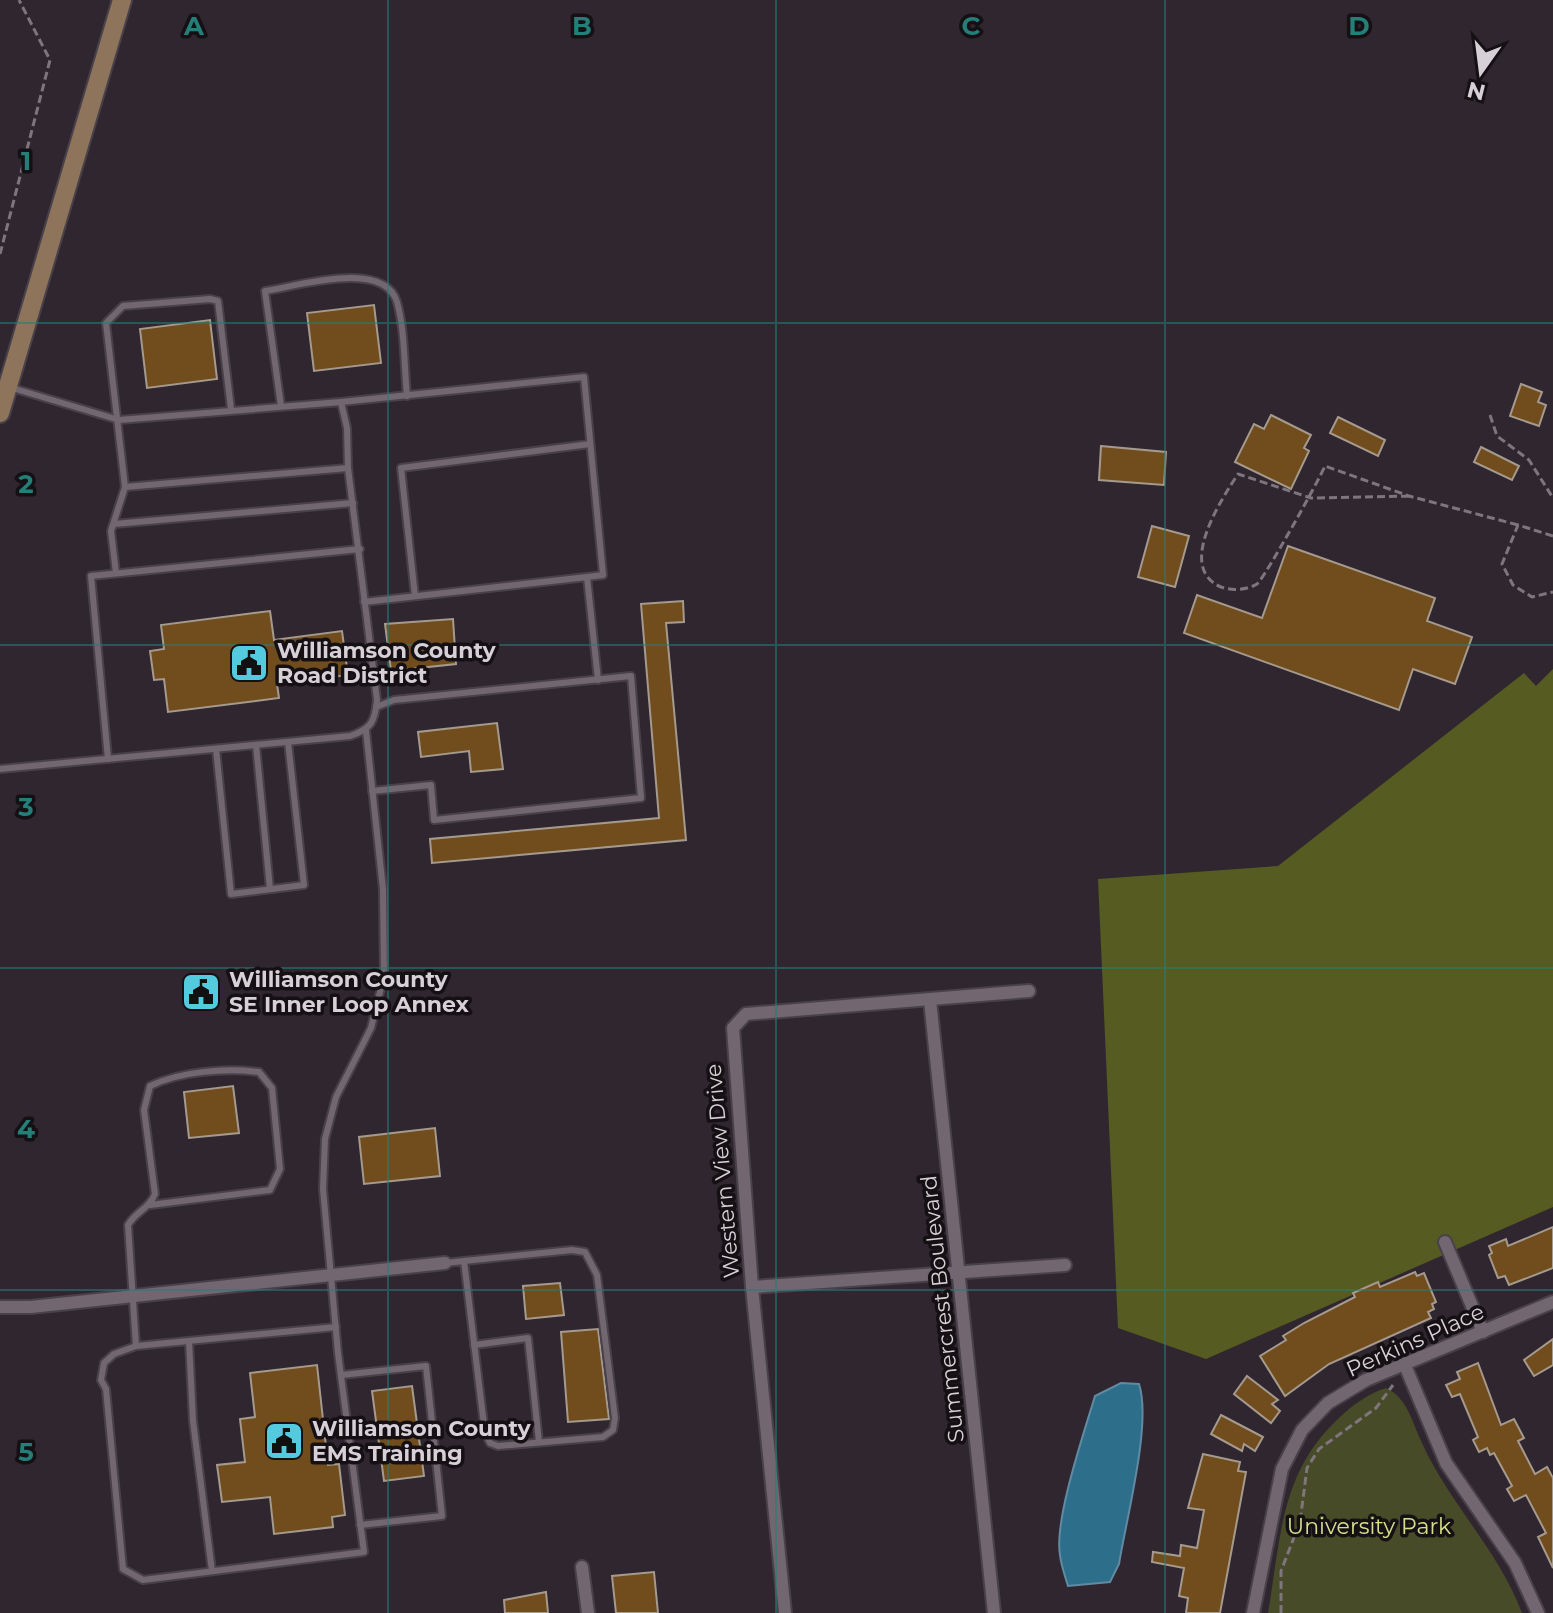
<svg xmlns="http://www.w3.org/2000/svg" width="1553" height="1613" font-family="Montserrat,sans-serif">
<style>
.green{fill:#474b27}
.forest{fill:#565b22}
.water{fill:#2d6e8b;stroke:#608ba2;stroke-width:2}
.building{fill:#714c1d;stroke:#a59a8e;stroke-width:2}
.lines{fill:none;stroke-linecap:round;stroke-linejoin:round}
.lane-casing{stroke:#494149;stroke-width:10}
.street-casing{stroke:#494149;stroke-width:16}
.secondary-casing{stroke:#494149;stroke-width:22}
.path{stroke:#7e757d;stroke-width:3;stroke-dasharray:8 4;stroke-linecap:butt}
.lane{stroke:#726671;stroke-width:6}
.street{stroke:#726671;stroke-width:12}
.secondary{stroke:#8d745a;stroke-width:18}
.grid{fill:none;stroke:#237f78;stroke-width:2;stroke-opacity:0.55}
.labels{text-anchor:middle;stroke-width:7;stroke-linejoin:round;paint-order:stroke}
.poi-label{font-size:22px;font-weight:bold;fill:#d7d0d6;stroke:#151014;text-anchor:start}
.street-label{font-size:22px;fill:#d7d0d6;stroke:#151014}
.park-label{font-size:22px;fill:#d6e08a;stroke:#151014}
.grid-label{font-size:26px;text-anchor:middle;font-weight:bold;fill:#237f78;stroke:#151014;stroke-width:7;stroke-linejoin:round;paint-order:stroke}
</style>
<rect width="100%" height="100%" fill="#30262f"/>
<path class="green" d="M1386 1388C1407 1397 1413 1424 1422 1443 1449 1503 1499 1551 1522 1613H1268C1281 1537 1280 1472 1340 1417 1353 1405 1369 1393 1386 1388Z"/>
<polygon class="forest" points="1553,669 1553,1207 1206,1359 1118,1328 1098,879 1278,866 1524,673 1536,686"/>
<path class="water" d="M1121 1383 1139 1384C1152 1423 1126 1520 1119 1564L1110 1582 1068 1586C1065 1576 1061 1565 1060 1555 1054 1520 1084 1433 1095 1396Z"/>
<g class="building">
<polygon points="374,305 381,363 314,371 307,313"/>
<polygon points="210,320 217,379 147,388 140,329"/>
<polygon points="1521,384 1542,392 1538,402 1546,405 1539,426 1510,416"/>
<polygon points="1271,415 1311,435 1304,448 1309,451 1291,489 1235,462 1254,424 1264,429"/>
<polygon points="1338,417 1385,440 1378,456 1330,433"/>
<polygon points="1101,446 1166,452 1164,485 1099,480"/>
<polygon points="1481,447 1519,466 1512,480 1474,462"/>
<polygon points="1152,526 1189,536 1175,587 1138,577"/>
<polygon points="1288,546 1435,598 1427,621 1472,637 1455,684 1413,669 1399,710 1184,633 1197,595 1262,618"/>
<polygon points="683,601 684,622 666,623 686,840 432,863 430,839 659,818 641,604"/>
<polygon points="270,611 274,640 342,631 348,675 277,684 279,698 168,712 164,679 154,680 150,651 164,649 161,625"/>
<polygon points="453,619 456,664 391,671 385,624"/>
<polygon points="497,723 503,769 471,772 469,751 421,757 418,732"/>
<polygon points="233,1086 239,1133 189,1138 184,1092"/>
<polygon points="435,1128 440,1176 364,1184 359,1137"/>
<polygon points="1553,1227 1553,1268 1509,1285 1505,1276 1498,1278 1489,1255 1492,1253 1489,1246 1506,1239 1508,1246"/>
<polygon points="1415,1272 1417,1276 1424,1273 1436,1302 1432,1304 1434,1309 1428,1312 1431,1318 1329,1364 1285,1396 1260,1356 1286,1340 1283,1336 1304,1323 1355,1297 1353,1293 1378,1282 1380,1287"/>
<polygon points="560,1283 564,1315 526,1319 523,1286"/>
<polygon points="598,1329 609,1419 568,1422 561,1332"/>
<polygon points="1553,1339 1553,1365 1534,1376 1524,1360"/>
<polygon points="1478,1363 1501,1425 1514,1419 1524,1438 1518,1441 1535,1474 1547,1467 1553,1478 1553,1568 1538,1537 1546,1533 1526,1495 1514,1501 1507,1489 1512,1486 1494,1453 1490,1455 1487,1448 1479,1452 1473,1440 1478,1437 1460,1394 1452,1397 1446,1385 1460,1379 1457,1372"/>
<polygon points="317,1365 328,1465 339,1464 345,1515 332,1517 333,1527 274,1534 270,1497 222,1502 217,1465 245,1462 240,1419 255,1417 250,1373"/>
<polygon points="1247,1376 1278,1400 1272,1404 1280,1411 1271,1423 1234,1394"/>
<polygon points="412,1386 424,1476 384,1481 372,1391"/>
<polygon points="1221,1415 1263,1437 1255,1451 1244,1444 1242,1451 1211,1434"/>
<polygon points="1203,1454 1240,1462 1238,1471 1246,1472 1220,1613 1186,1613 1188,1598 1179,1596 1184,1568 1152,1562 1153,1552 1180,1556 1181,1545 1197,1548 1204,1510 1188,1508"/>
<polygon points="654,1572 658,1613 616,1613 612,1576"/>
<polygon points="546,1592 548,1613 505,1613 504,1600"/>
</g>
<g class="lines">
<defs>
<g id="lane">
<polyline points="341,402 584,377 603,575 587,577"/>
<path d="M281 406 265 291C298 286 384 259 397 302 405 330 404 366 407 396"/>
<polyline points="125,487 348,468"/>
<polyline points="114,524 353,503"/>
<polyline points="116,573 111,531 125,487 106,323 123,306 210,299 218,301 231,409"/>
<polyline points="415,596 401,468 590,444"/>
<polyline points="364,602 587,577 598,680"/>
<polyline points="256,745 270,889"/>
<polyline points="216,749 231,894 304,885 288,742"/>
<polyline points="108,759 91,576 360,549"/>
<path d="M0 769 350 736C371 729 375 722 377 700L348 468 347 428 341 402 119 420 9 387"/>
<polyline points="372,791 431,785 434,820 641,798 631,676 394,700 376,707"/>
<path d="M150 1205 270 1190 280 1169 272 1088 259 1072C226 1068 181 1071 150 1086L144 1110 155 1194C149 1209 136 1211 128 1225L136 1346 336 1327"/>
<polyline points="445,1263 464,1261 485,1433 490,1443 498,1446 603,1437 613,1430 615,1418 597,1275 585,1252 572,1250 464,1261"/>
<polyline points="189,1341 193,1421 212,1571"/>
<polyline points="474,1345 528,1338 539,1442"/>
<polyline points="136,1346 114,1354 104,1363 101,1380 106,1389 123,1569 143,1580 364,1552 338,1353 323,1189 325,1139 336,1097 371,1028 384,976 383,889 366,731"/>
<polyline points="341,1375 426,1366 442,1516 360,1525"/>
</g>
<g id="street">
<polyline points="930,1000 994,1613"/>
<polyline points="1445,1242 1483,1332"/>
<polyline points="752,1287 1065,1265"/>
<polyline points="0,1307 31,1307 445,1263"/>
<polyline points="1404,1363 1446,1463 1515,1563 1538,1613"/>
<polyline points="582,1567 588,1613"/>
<polyline points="785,1613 752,1287 733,1028 746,1014 1029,991"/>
<polyline points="1253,1613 1282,1469 1302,1430 1328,1403 1366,1380 1553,1302"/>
</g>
<polyline id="secondary" points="0,413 122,0"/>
</defs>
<use href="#lane" class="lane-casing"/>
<use href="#street" class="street-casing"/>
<use href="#secondary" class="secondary-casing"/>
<g class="path">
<polyline points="0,254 50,60 19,0"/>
<polyline points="1490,415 1497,436 1529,460 1553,498"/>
<path d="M1409 496 1311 498 1238 474C1221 500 1176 568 1221 587 1232 591 1247 590 1257 584 1264 579 1319 480 1325 466L1409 496 1518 525"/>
<polyline points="1553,536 1518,525 1502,564 1513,585 1532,597 1553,592"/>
<polyline points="1281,1613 1281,1571 1300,1522 1307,1468 1319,1449 1376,1408 1393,1385"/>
</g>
<use href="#lane" class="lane"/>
<use href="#street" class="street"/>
<use href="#secondary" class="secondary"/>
</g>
<path class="grid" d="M388 0V1613M776 0V1613M1165 0V1613M0 323H1553M0 645H1553M0 968H1553M0 1290H1553"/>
<defs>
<symbol id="civic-square" viewBox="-11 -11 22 22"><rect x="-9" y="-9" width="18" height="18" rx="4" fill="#54cade" stroke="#151014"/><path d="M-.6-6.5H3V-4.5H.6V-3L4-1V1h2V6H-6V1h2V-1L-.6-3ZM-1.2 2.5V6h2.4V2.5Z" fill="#111"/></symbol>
</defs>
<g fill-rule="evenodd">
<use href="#civic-square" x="227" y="641" width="44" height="44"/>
<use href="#civic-square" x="179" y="970" width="44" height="44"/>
<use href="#civic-square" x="262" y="1419" width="44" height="44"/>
</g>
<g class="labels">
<g class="poi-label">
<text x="277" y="658">Williamson County<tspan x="277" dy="25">Road District</tspan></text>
<text x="229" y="987">Williamson County<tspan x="229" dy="25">SE Inner Loop Annex</tspan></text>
<text x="312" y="1436">Williamson County<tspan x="312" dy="25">EMS Training</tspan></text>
</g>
<g class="street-label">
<text transform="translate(722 1171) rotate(-95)" y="8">Western View Drive</text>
<text transform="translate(942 1309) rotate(-96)" y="8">Summercrest Boulevard</text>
<text transform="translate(1415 1340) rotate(-24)" y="8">Perkins Place</text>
</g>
<g class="park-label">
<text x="1369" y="1534">University Park</text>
</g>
</g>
<g class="grid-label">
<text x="194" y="35">A</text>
<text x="582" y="35">B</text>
<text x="971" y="35">C</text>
<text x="1359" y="35">D</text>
<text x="26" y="170">1</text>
<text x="26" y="493">2</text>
<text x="26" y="816">3</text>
<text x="26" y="1138">4</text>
<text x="26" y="1461">5</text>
</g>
<g transform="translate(1481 72) rotate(194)" stroke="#151014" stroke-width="6" paint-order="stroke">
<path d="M0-6L14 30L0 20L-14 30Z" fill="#d7d0d6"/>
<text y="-12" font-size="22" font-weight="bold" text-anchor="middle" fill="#d7d0d6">N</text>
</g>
</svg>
